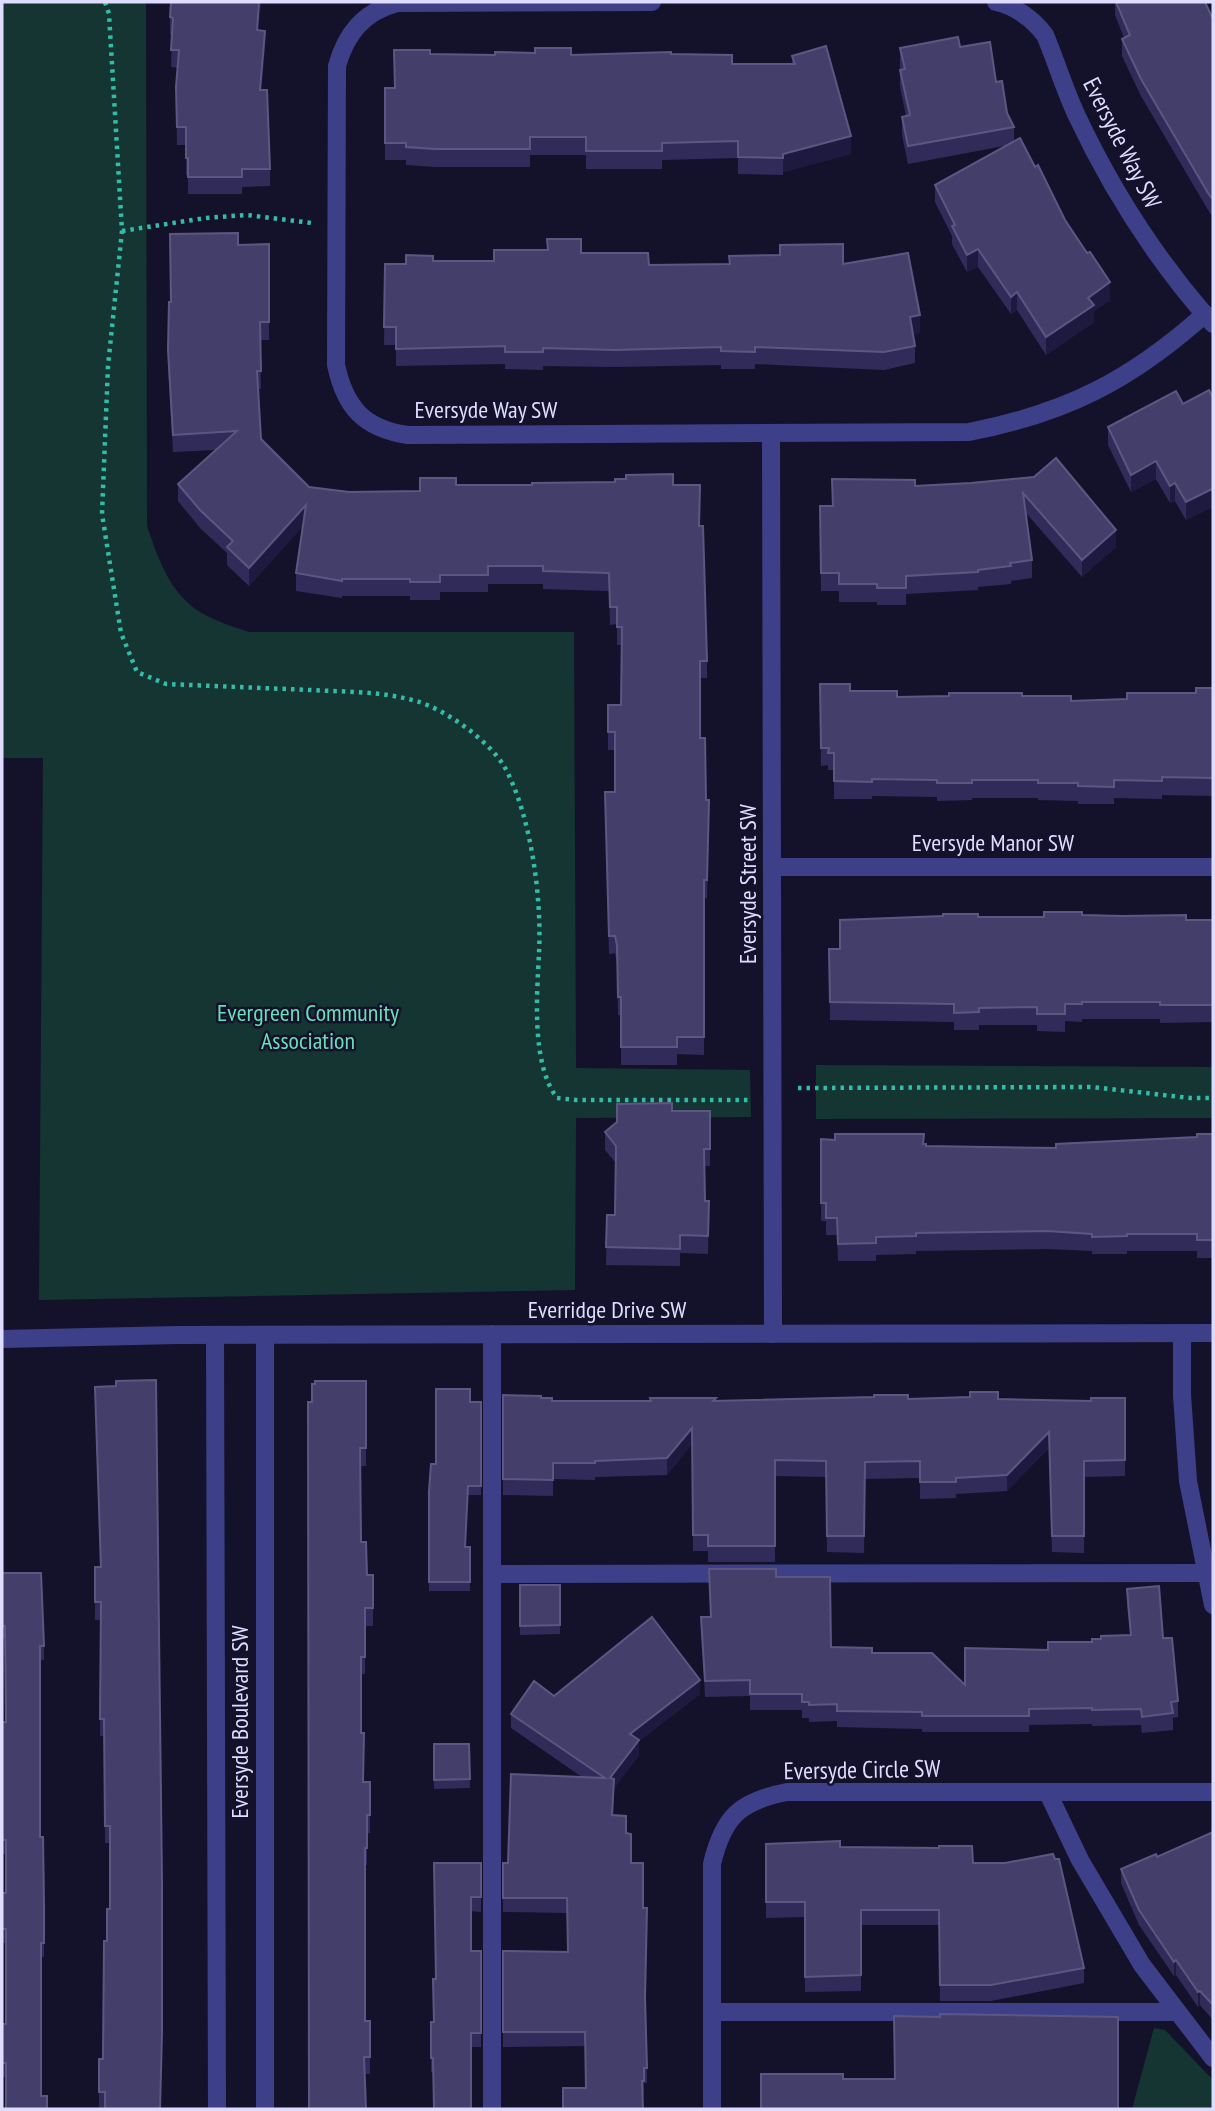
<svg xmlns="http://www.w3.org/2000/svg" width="1215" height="2111" font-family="'PT Sans Narrow',sans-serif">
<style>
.green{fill:#153532}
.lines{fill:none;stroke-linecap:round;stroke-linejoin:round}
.path{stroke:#32bcaa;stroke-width:4.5;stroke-dasharray:3.5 5;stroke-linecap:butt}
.service{stroke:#3d4089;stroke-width:18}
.minor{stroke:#3d4089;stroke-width:18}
.tertiary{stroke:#3d4089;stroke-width:18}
.wall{fill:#312b59}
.shaded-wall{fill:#1e193f}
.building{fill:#443e6a;stroke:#5c5782;stroke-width:2}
.labels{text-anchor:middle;stroke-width:5;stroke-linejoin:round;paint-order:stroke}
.street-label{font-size:24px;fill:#dedcff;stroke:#14122b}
.park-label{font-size:24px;fill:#67e0b9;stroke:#14122b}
</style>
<rect width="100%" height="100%" fill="#14122b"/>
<g class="green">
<path d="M2 2H146L147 526C156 552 165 580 185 600 201 617 228 625 249 632H574L576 1068 750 1070 751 1117 576 1118 575 1290 39 1300 43 758H2Z"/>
<polygon points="816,1065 1213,1067 1213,1118 816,1119"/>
<polygon points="1154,2028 1165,2030 1213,2080 1213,2109 1132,2109"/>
</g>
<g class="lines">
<g class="path">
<path d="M105 2 109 14 122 231 108 366 102 514 121 633 137 672 166 684C214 686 262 688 310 690 345 692 381 691 416 701 445 709 488 740 504 766 531 814 542 898 539 953 537 995 531 1063 557 1098L576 1100H749"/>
<polyline points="122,231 205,218 247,215 312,223"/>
<polyline points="798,1088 1092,1087 1190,1098 1213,1098"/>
</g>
<g class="service">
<polyline points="492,1334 492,2109"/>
<polyline points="492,1574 1206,1573"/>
<polyline points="1048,1793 1080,1860 1142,1965 1213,2058"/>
<polyline points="712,2012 1176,2012"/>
</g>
<g class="minor">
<path d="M652 2 397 3C363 12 346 34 337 66L336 365C345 407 364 429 408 435L969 432C1067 413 1131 380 1205 314"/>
<path d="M996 2C1015 6 1033 19 1045 35 1056 61 1064 88 1076 114 1112 191 1157 261 1213 324"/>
<polyline points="771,434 773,1334"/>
<polyline points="772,867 1213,867"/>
<polyline points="1182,1333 1182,1395 1188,1481 1213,1605"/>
<path d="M712 2109V1864C723 1817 740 1801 787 1792H1213"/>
</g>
<g class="tertiary">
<polyline points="215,1335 217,2109"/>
<polyline points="265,1335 265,2109"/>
<polyline points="2,1339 177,1335 1213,1333"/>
</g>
</g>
<g class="wall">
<polygon points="171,2 261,2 258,30 265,48 261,90 270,169 270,186 242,187 242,194 188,194 188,175 186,175 186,145 177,145 176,87 178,68 171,67 172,35 170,35 170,17"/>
<polygon points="1115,2 1207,2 1207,5 1213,19 1213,217 1208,210 1141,96 1122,56 1122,39 1124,38 1115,15"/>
<polygon points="960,47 996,82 1007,113 1014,127 1014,141 1035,167 1110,300 1094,311 1094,322 1046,355 1017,310 1011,314 978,267 967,272 952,244 952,236 935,202 935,185 1004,146 908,164 902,135 902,117 906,116 900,87 900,48"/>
<polygon points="430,54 571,55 671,54 732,64 792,64 792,56 851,154 783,172 783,175 738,174 738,158 662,160 662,169 586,169 586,155 530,155 530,167 435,167 406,165 406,160 385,160 385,88 395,88"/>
<polygon points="269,244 269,340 260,340 261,389 258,389 261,439 309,487 349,492 420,491 456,485 673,485 700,526 707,661 707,678 700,678 700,738 706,800 709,800 707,898 704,898 704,1055 677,1054 677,1065 621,1065 621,1015 618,1015 617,963 615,953 609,954 605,810 615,792 615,750 608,750 608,705 621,705 622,645 617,645 617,624 610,625 609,591 543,589 543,584 488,584 488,592 440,592 440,600 410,600 410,596 342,596 342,598 296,591 296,573 303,526 249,586 227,565 227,553 200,528 178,501 178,484 216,450 173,452 168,367 169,302 171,302 238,245"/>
<polygon points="581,253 649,265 843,264 920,333 913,334 915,346 915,363 884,370 755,364 755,369 721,369 721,365 615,367 543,366 543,370 505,369 505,364 396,366 396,345 384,345 385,264 406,264 433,261 494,261"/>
<polygon points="1213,398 1213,510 1212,507 1186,520 1175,501 1170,503 1156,479 1131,492 1108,445 1108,427 1183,404"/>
<polygon points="1034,477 1116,547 1082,577 1026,513 1032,560 1032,578 1011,581 1011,584 978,587 978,590 906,594 906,605 877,605 877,602 839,602 839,591 821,591 820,506 833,506 915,486 971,483"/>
<polygon points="820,684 850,691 897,697 1022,696 1071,701 1127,699 1196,693 1213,688 1213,796 1162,795 1162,799 1114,798 1114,804 1078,804 1078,801 1038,800 1038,798 972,798 972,800 937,801 937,797 872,796 872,799 834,799 834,770 828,770 828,765 821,766"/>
<polygon points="1082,915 1186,920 1213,920 1213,1022 1160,1023 1160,1019 1082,1019 1082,1022 1065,1021 1065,1032 1037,1031 1037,1025 979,1025 979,1030 954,1030 954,1022 830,1020 829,949 840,949 978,917 1044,917"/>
<polygon points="672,1111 710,1149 710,1166 704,1166 705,1201 709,1201 708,1254 680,1253 680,1266 606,1265 607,1215 615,1215 616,1163 605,1150 605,1132"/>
<polygon points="1213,1134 1213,1258 1197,1258 1197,1251 1127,1251 1127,1254 1092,1254 1092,1251 1047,1249 916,1251 916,1254 876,1255 876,1261 838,1261 837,1235 826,1235 826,1221 821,1221 821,1139 924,1144 926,1146 1056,1148 1197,1137"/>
<polygon points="366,1381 366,1466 360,1466 361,1542 367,1575 373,1575 373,1626 365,1626 365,1674 361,1674 361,1733 363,1782 370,1782 370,1833 367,1833 367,1865 365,1865 365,2021 370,2021 370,2074 364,2074 312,1402 315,1384"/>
<polygon points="95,1387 160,2109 99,2109 99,2059 103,2059 107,1941 110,1909 110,1843 105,1843 104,1736 100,1736 101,1620 95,1620 95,1567 100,1567"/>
<polygon points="503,1395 541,1398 552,1401 716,1401 908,1399 1091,1401 1125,1398 1125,1476 1084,1477 1084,1553 1052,1552 1049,1448 1007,1491 956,1494 956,1498 920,1499 920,1478 865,1479 864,1553 827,1552 826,1477 775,1476 775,1562 708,1562 708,1551 693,1551 692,1444 667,1475 595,1477 595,1480 553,1479 553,1496 503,1495"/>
<polygon points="470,1402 481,1402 481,1495 468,1495 465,1547 470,1547 470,1591 429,1591 429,1491"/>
<polygon points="709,1569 776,1577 831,1647 872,1653 965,1685 1048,1650 1092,1642 1101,1639 1130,1635 1127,1605 1127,1589 1163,1638 1178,1701 1178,1717 1173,1718 1173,1730 1142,1733 1141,1725 1092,1726 1092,1724 1029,1725 1029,1732 922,1732 922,1729 837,1727 837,1721 809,1722 809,1718 802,1718 802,1710 750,1710 750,1696 705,1697 701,1617 711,1617"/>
<polygon points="2,1573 44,1646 44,1660 40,1660 40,1837 44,1904 44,1957 41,1957 41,2096 47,2109 6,2077 2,2077 2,2024 6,2024 6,1943 2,1943 2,1893 6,1893 6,1854 2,1854 2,1722 6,1722 5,1639 2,1639"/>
<polygon points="520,1585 560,1585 560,1634 520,1635"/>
<polygon points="700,1694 639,1741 639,1755 614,1788 613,1815 626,1833 631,1863 643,1908 647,2068 647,2083 644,2083 644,2095 586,2088 585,2046 503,2047 503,1951 568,1952 567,1913 503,1912 503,1863 508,1863 582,1777 511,1728 511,1714 554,1696"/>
<polygon points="434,1744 469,1744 470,1788 434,1789"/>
<polygon points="1213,1832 1213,2020 1200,2005 1198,2007 1176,1975 1174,1976 1139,1925 1121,1883 1121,1869 1157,1857"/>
<polygon points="766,1844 840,1847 973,1863 1084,1968 1084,1983 991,2001 940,2001 939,1925 861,1925 861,1991 805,1992 805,1917 766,1918"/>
<polygon points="481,1863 481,1912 471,1911 471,1951 481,1951 481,2047 471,2047 433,2072 431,2072 431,2022 434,2022 436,1979"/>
</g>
<g class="shaded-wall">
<polygon points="259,2 261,2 257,48 257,30"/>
<polygon points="265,31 265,48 260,108 260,90"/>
<polygon points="851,136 851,154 783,172 783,154"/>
<polygon points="978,249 978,267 967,272 967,255"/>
<polygon points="1110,282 1110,300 1094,311 1094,322 1046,355 1046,337 1088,298"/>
<polygon points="1017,292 1017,310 1011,314 1011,297"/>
<polygon points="920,315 920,333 910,335 910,317"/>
<polygon points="1156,461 1156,479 1131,492 1131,475"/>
<polygon points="1175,483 1175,501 1170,503 1170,486"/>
<polygon points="1212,489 1212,507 1186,520 1186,502"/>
<polygon points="306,505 306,523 249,586 249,568"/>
<polygon points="1116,530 1116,547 1082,577 1082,560"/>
<polygon points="692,1428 692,1444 667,1475 667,1458"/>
<polygon points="1049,1432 1049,1448 1007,1491 1007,1475"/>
<polygon points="700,1680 700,1694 639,1741 639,1755 614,1788 612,1830 610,1778 630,1734"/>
<polygon points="1176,1960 1176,1975 1174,1976 1174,1962"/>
<polygon points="1200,1991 1200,2005 1198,2007 1198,1992"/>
</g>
<g class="building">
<polygon points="171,2 259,2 257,30 265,31 260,90 267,90 270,169 242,169 242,177 188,177 188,158 186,158 186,127 177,127 176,87 179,50 171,50 173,18 170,17"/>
<polygon points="1116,2 1205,2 1213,19 1213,200 1208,193 1141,79 1122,39 1130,35"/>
<polygon points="958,37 960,47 990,42 996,82 1002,81 1007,113 1014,127 908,146 902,117 910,115 900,70 905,69 900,48"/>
<polygon points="826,46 851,136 783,154 783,158 738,157 738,141 662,143 662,151 586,151 586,137 530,137 530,149 435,149 406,147 406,143 385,143 385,88 395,88 394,50 430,50 430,54 495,55 495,52 535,53 535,48 571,48 571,55 671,52 671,54 732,55 732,64 795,64 792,56"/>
<polygon points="1020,138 1035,167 1038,165 1065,220 1087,253 1090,252 1110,282 1088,298 1094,305 1046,337 1017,292 1011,297 978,249 967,255 952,226 955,225 935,185"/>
<polygon points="238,233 238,245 269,244 269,322 260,322 261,371 257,371 261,439 309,487 349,492 420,491 420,478 456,478 456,485 532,485 532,483 615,482 615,479 626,479 626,475 673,474 673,485 700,485 699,526 703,526 707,661 700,661 700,738 705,738 706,800 709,800 707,880 704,880 704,1037 677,1037 677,1047 621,1047 621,997 618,997 617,945 615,936 609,936 605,792 615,792 615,732 608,732 608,705 621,705 622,627 617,627 617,607 610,607 609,573 543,571 543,566 488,566 488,575 440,575 440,582 410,582 410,579 342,579 342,581 296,573 306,505 249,568 227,547 233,541 200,510 178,484 237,431 173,435 168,350 169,302 171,302 170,234"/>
<polygon points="547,239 581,239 581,253 648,253 649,265 730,264 729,256 780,255 780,245 843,244 843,264 908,253 920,315 910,317 915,346 884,352 755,347 755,352 721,351 721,347 615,350 543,348 543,352 505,352 505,346 396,349 396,327 384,327 385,264 406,264 406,255 433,256 433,261 494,261 494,250 548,250"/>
<polygon points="1209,390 1213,398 1213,492 1212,489 1186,502 1175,483 1170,486 1156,461 1131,475 1108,427 1176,391 1183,404"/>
<polygon points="1056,458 1116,530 1082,560 1023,493 1032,560 1010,563 1011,566 978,570 978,572 906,576 906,588 877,588 877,584 839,584 839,573 821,573 820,506 833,506 832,479 915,480 915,486 971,483 1034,477"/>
<polygon points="820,684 850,684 850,691 897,691 897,697 949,696 949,693 1022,693 1022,696 1071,696 1071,701 1127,699 1127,693 1196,693 1196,688 1213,688 1213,778 1162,777 1162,781 1114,780 1114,787 1078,786 1078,783 1038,783 1038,780 972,780 972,783 937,783 937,780 872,779 872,782 834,781 834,753 828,753 829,748 821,748"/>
<polygon points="1044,912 1082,912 1082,915 1123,916 1186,915 1186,920 1213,920 1213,1005 1160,1005 1160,1002 1082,1002 1082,1004 1065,1004 1065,1014 1037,1014 1037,1007 979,1008 979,1012 954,1013 954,1004 830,1002 829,949 840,949 840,920 943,916 943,914 978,914 978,917 1044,917"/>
<polygon points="672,1103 672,1111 710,1111 710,1149 704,1149 705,1201 709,1201 708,1236 680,1235 680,1249 606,1247 607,1215 615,1215 616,1146 605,1132 617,1122 617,1104"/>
<polygon points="835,1134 924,1134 923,1144 926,1144 926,1146 1056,1148 1056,1144 1197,1137 1197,1134 1213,1134 1213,1240 1197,1240 1197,1234 1127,1234 1127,1236 1092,1237 1092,1234 1047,1231 916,1233 916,1236 876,1237 876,1243 838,1244 837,1218 826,1218 826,1203 821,1203 821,1139 835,1140"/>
<polygon points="156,1380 162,1883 162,2032 160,2109 105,2109 105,2092 99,2092 99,2059 103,2059 104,1941 107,1941 107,1909 110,1909 110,1826 105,1826 104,1719 100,1719 101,1602 95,1602 95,1567 101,1567 95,1387 116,1386 116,1381"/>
<polygon points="315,1381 366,1381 366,1448 360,1448 361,1542 366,1542 367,1575 373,1575 373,1608 365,1608 365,1657 361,1657 361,1733 364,1733 363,1782 370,1782 370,1815 367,1815 367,1848 365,1848 365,2021 370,2021 370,2057 364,2057 366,2109 309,2109 308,1402 312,1402 312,1384 315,1384"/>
<polygon points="436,1389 470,1389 470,1402 481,1402 481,1486 468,1486 465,1547 470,1547 470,1582 429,1582 429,1491 431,1464 436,1464"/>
<polygon points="970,1392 998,1392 998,1399 1091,1401 1091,1398 1125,1398 1125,1460 1084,1461 1084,1536 1052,1536 1049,1432 1007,1475 956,1478 956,1482 920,1482 920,1461 865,1462 864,1536 827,1536 826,1461 775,1460 775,1546 708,1546 708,1535 693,1535 692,1428 667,1458 595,1461 595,1463 553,1463 553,1480 503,1479 503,1395 541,1396 541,1398 552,1398 552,1401 651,1401 650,1398 716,1398 713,1401 874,1397 874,1395 908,1395 908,1399 970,1397"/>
<polygon points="709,1569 776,1569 776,1577 830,1577 831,1647 872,1648 872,1653 932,1653 965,1685 965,1648 1048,1650 1048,1642 1092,1642 1092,1639 1101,1639 1101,1636 1131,1635 1127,1589 1159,1586 1163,1638 1172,1638 1178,1701 1171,1702 1173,1713 1142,1717 1141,1709 1092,1710 1092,1708 1029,1709 1029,1716 922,1716 922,1712 837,1711 837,1704 809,1705 809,1702 802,1702 802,1694 750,1694 750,1680 705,1681 701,1617 711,1617"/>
<polygon points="2,1573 41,1573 44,1646 40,1646 40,1837 43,1837 44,1904 44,1943 41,1943 41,2096 47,2096 47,2109 6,2109 6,2063 2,2063 2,2024 6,2024 6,1929 2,1929 2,1893 6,1893 6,1840 2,1840 2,1722 6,1722 5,1626 2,1626"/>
<polygon points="520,1585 560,1585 560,1625 520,1626"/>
<polygon points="652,1617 700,1680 630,1734 639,1740 610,1778 614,1779 612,1815 626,1816 626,1833 631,1834 631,1863 643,1863 643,1908 647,1908 645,1998 647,2068 644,2068 644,2081 642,2081 643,2109 563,2109 563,2088 586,2088 585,2032 503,2032 503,1951 568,1952 567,1898 503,1898 503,1863 508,1863 511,1774 605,1778 511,1714 534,1681 554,1696"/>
<polygon points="434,1744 469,1744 470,1779 434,1780"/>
<polygon points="1213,1832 1213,2005 1200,1991 1198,1992 1176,1960 1174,1962 1139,1910 1121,1869 1156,1854 1157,1857"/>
<polygon points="840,1841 840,1847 939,1848 939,1846 972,1846 973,1863 1005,1863 1053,1854 1055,1859 1059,1859 1084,1968 991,1985 940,1985 939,1910 861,1910 861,1975 805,1977 805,1902 766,1902 766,1844"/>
<polygon points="434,1863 481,1863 481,1897 471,1897 471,1951 481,1951 481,2033 471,2033 471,2109 434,2109 433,2058 431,2058 431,2022 434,2022 433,1979 436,1979"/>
<polygon points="940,2014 1118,2017 1118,2109 761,2109 761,2074 843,2074 843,2079 895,2079 894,2016 940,2017"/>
</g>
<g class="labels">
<g class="street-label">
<text transform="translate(1122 143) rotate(63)" y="8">Eversyde Way SW</text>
<text x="486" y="418">Eversyde Way SW</text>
<text x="993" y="851">Eversyde Manor SW</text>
<text transform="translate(748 884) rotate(-90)" y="8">Eversyde Street SW</text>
<text x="607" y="1318">Everridge Drive SW</text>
<text transform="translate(240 1722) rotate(-90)" y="8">Eversyde Boulevard SW</text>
<text transform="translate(862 1770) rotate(-1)" y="8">Eversyde Circle SW</text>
</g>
<g class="park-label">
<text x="308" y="1021">Evergreen Community<tspan x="308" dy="28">Association</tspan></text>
</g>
</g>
<rect width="1215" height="2111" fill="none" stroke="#dedcff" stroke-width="7"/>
</svg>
